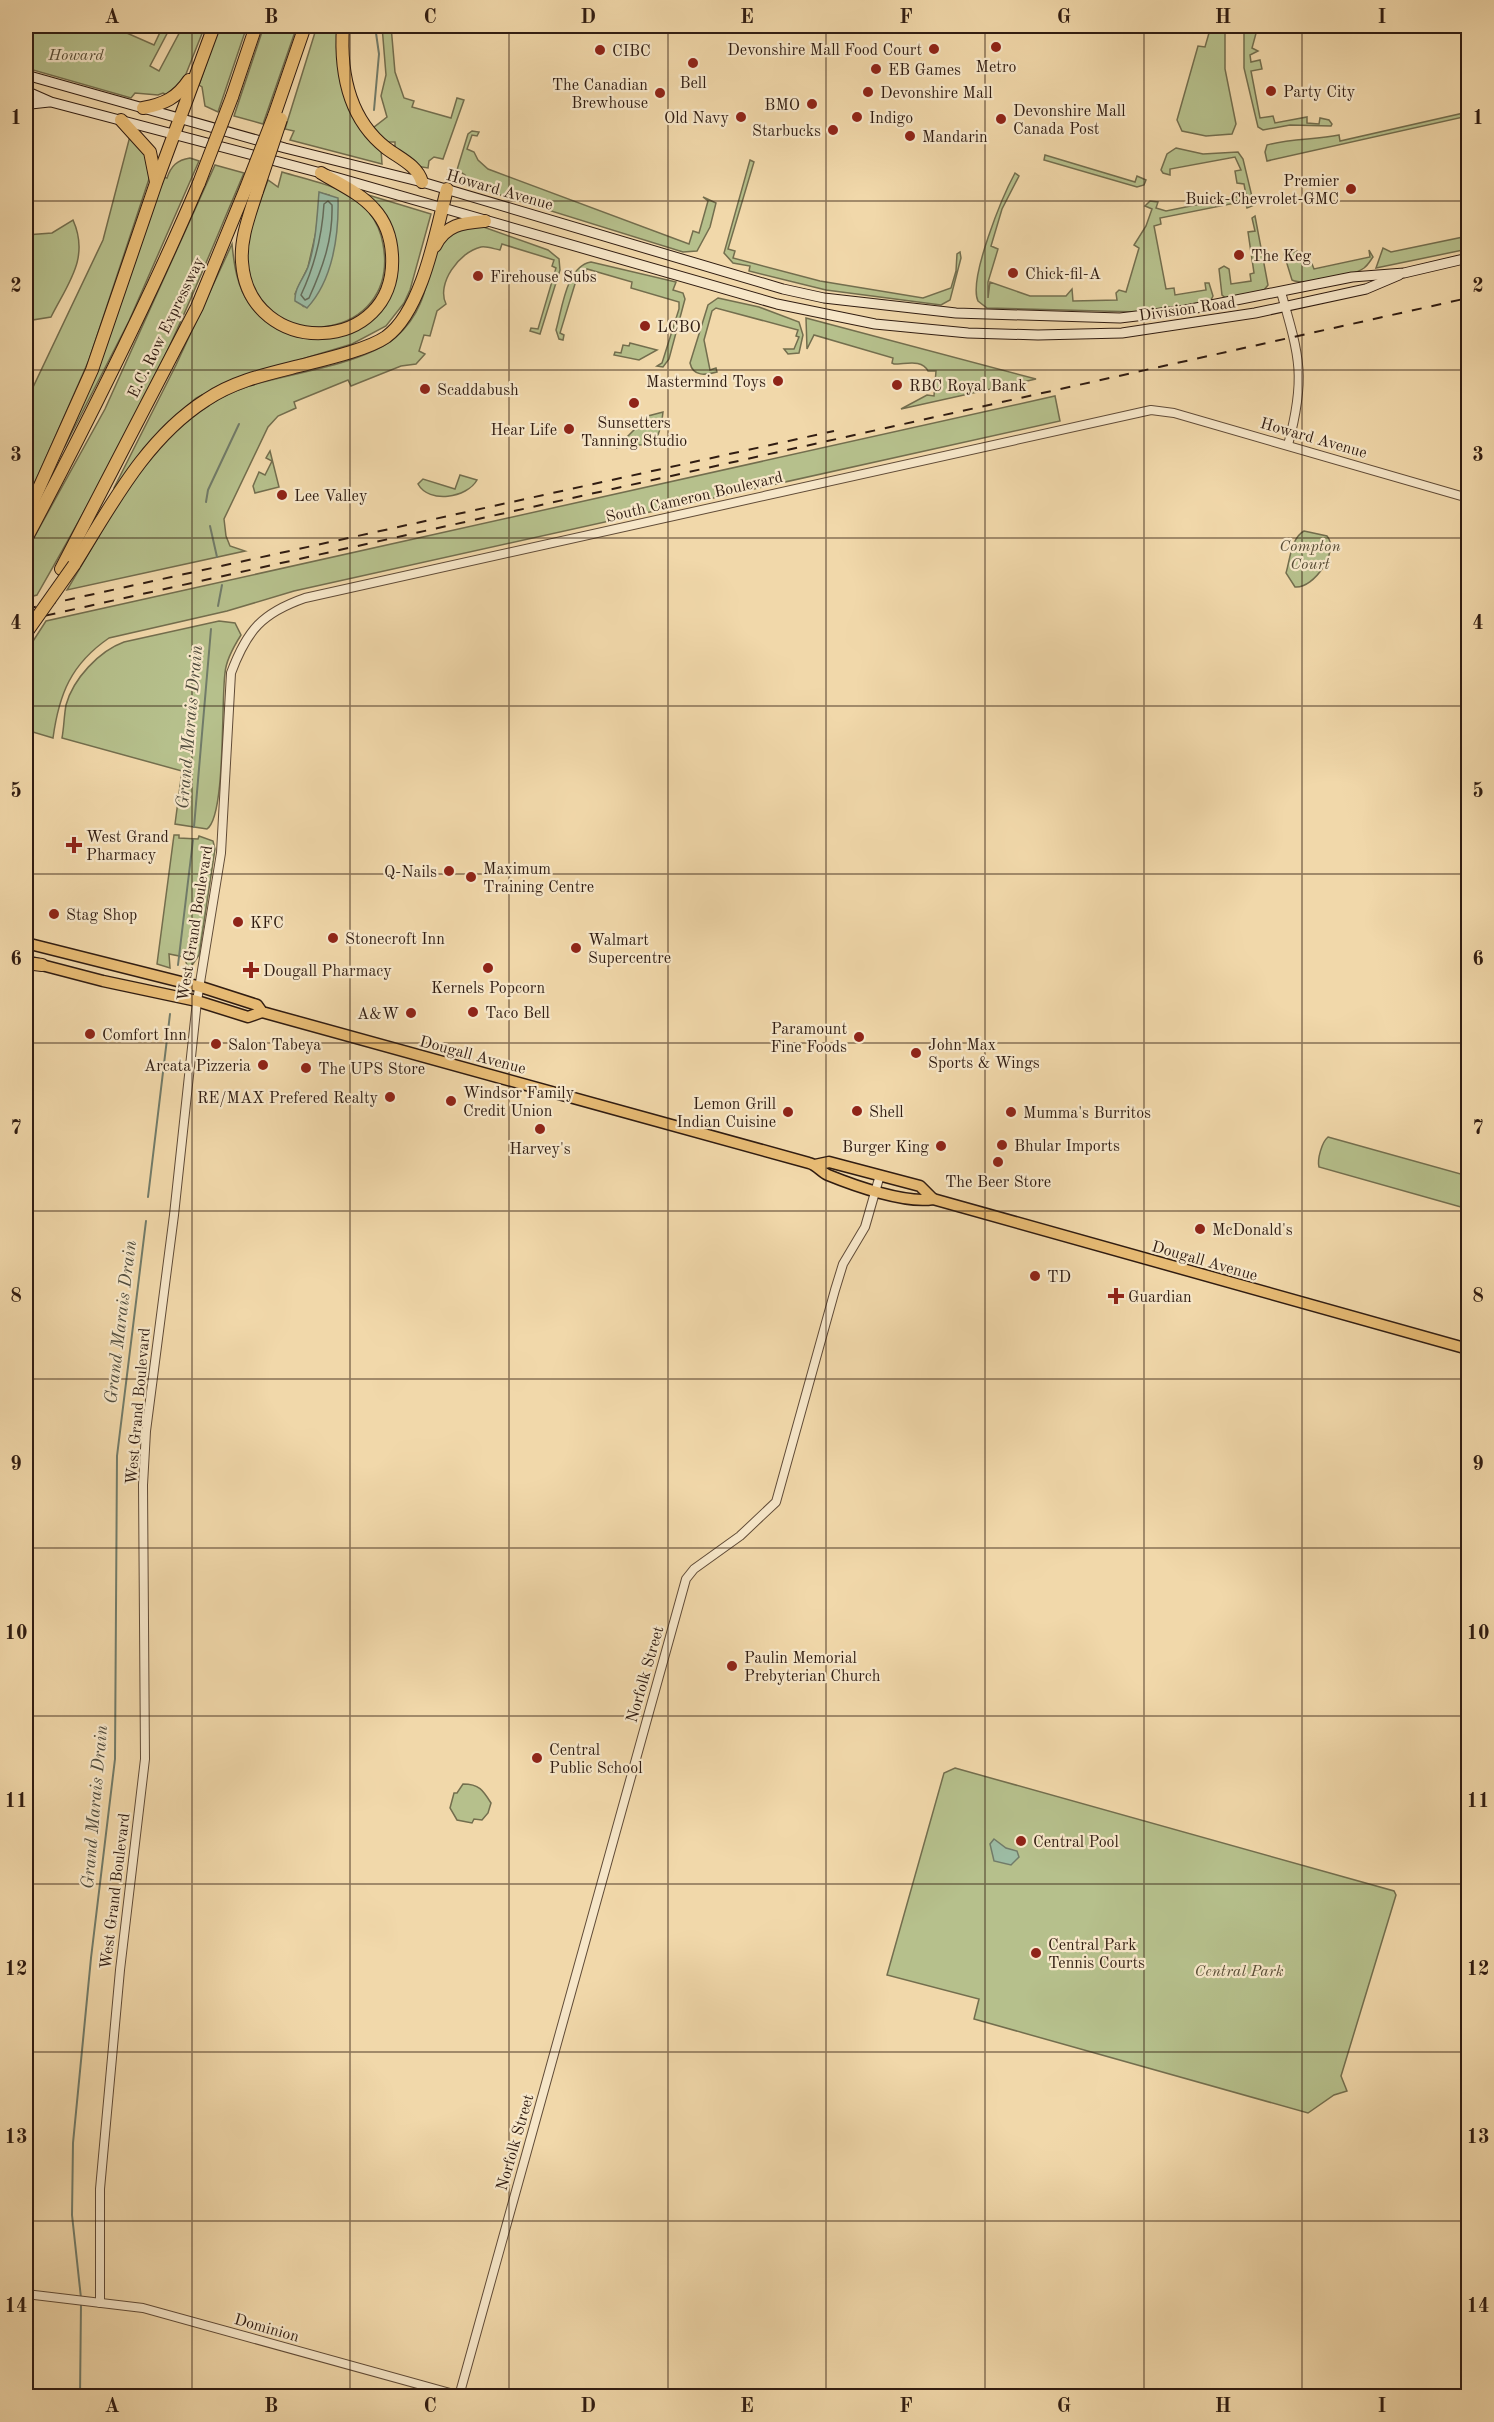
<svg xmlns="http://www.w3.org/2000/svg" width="1494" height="2422" font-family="'Old Standard TT',serif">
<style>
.green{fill:#b6c08c;stroke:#736e4e;stroke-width:1.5;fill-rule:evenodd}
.water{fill:#9cbba3;stroke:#717b69;stroke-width:1.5}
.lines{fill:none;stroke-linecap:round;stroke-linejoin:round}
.shore{stroke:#666c5a;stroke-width:1.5}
.stream{stroke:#717b69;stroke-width:2}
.tertiary-casing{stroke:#604b37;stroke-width:10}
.secondary-casing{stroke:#301c11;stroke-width:11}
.primary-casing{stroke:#301c11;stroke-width:13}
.motorway-casing{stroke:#301c11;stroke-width:14}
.tertiary{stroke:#f6e6c8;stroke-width:8}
.secondary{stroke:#f6e6c8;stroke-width:9}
.primary{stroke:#e8bc75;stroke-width:10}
.motorway{stroke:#e8bc75;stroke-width:12}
.rail{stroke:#301c11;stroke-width:2;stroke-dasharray:10 10;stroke-linecap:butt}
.motorway-bridge-casing{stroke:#301c11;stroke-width:14;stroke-linecap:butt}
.motorway-bridge{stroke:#e8bc75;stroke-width:12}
.grid{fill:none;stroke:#301c11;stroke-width:1.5;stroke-opacity:0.55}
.poi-dot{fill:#8f2418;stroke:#f6e6c8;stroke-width:2}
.labels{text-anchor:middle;stroke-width:4.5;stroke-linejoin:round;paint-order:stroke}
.poi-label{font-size:16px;fill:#301c11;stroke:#f6e6c8;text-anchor:start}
.park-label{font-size:16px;font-style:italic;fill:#584d36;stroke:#f6e6c8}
.street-label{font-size:16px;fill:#301c11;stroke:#f6e6c8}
.water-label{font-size:18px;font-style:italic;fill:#504c3d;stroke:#f6e6c8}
.neatline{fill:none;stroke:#301c11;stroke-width:2}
.grid-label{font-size:20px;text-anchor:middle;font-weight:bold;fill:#301c11}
</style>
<rect width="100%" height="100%" fill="#f1d8aa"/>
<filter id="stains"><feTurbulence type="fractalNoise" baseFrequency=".00333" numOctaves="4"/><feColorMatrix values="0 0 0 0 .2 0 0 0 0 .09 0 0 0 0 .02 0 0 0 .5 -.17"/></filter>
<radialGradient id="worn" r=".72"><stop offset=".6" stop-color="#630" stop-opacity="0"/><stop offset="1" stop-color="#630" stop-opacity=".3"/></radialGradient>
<g class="green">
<polygon points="26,26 111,26 154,45 163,26 171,26 150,66 159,71 183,26 205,26 182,84 167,95 163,93 158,95 135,93 131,98 26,68"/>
<polygon points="219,26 247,26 218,112 205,106 202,87 199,85"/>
<polygon points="264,26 297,26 263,124 234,116"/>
<polygon points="317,26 339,26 339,69 381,149 382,164 290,140 294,131 285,129"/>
<polygon points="382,26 391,26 395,72 404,98 414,101 412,107 451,118 457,98 464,100 443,159 434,157 429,161 428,168 416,166 395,152 395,142 384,142 373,128 387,117 381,96 386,75"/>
<polygon points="1211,26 1225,26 1225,69 1236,124 1232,134 1206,136 1182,131 1177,120 1198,46 1205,47"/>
<polygon points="1244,26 1258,26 1252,48 1258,51 1250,55 1251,62 1260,60 1262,69 1251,71 1260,118 1273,116 1275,123 1307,117 1307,123 1319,124 1320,118 1329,120 1332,124 1331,126 1290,125 1263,130 1258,127 1244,68"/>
<path d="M1468 112V116L1267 161 1265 152 1267 145C1291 138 1315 140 1339 135L1340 141Z"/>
<polygon points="472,131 479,132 477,136 472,135 467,149 474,152 478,160 488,169 689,244 693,231 699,233 708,201 703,197 716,203 710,227 697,251 683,252 465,184 465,175 457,170 468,134"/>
<polygon points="130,136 148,158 150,176 89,360 26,503 26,402 103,240"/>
<path d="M1176 148 1203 154 1238 152 1243 159 1254 205 1247 208 1245 201 1160 218 1161 224 1154 226 1166 289 1174 288 1175 295 1206 290 1205 283H1209L1213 296 1210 302 1138 312 987 308 978 301C968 279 1003 195 1015 173L1019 176 1002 209 991 246 998 249 988 282V298L990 282 1030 296H1066L1072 289 1073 301 1117 300 1116 293 1119 290 1126 292 1139 248 1134 245 1146 226 1152 209 1145 206 1150 201 1158 202 1156 208 1166 211 1246 195 1244 184 1237 183 1235 171 1241 170 1235 157 1170 169V175L1163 173 1161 170 1167 154Z"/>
<polygon points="1045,155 1135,182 1137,176 1146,180 1144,185 1137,187 1044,160"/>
<path d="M190 158 199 161 129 321 64 448 98 367 163 177 167 178C171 166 177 160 190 158Z"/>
<polygon points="750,160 754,162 728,249 735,251 733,258 820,281 923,298 951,288 956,271 957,254 960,252 961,258 950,300 941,305 826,290 749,271 750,266 733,263 724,253"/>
<path d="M215 165 244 173C211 250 180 329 142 403 109 468 73 532 37 595L26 598V552L105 409Z"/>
<path d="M282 172C302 178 324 183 343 191 364 201 379 221 383 244 401 343 261 355 248 273 243 240 257 210 268 180L278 187ZM320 193 329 195 303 306 295 294 308 267 316 232Z"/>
<path d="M365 194 431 214 410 290 404 303 386 326 352 344 229 381 196 398 164 426 116 489 114 488 176 365 232 244C234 265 237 287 250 305 276 342 338 353 371 317 381 306 390 273 396 258Z"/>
<polygon points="1255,216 1268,285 1264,290 1227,299 1222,295 1219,269 1224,266 1229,269 1231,284 1251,281 1250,274 1254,273 1248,232 1255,231 1252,218"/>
<path d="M73 220C90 258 68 283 51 317L26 321V235L52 233Z"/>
<path d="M478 225 548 250 559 259 560 270 540 334 530 331 531 328 538 329 556 268 552 266 554 260 502 244 500 250C494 249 487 246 481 247 459 252 436 284 446 304L437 311 430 336 424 335 419 351 425 354 416 364 401 366 351 386 348 380 294 402 296 408 278 416 268 427 224 519 226 536 230 546 245 551 67 590C112 515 159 416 246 387 288 373 364 365 396 337 406 328 415 316 420 304 429 286 433 239 451 231 459 228 470 227 478 225Z"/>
<polygon points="1468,236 1468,249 1376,268 1383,248 1391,252"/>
<path d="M1369 250 1373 257C1370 261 1368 265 1364 268 1351 277 1305 286 1292 280L1284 254 1297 251 1312 264 1314 269 1370 257Z"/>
<path d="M591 262 676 282 673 290 683 293 685 299 669 359 663 367 657 366 662 363 679 309V302L631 288 632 282 587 269 584 275 578 274 560 333 564 335 563 340 559 339 556 330C562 310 566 266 591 262Z"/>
<path d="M718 298 759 307 799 322 803 335 799 353 788 354 784 349H794L799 337 796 336 798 330 716 308 712 311 704 340 710 370 716 368 717 372C706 375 693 377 690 363L708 305Z"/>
<path d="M806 318 1036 379 901 409 927 395 934 396 936 371H928C922 359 907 364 894 364L892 363 893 358 814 335 807 349Z"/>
<polygon points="630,343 657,350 639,360 614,355 615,352 621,353 623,345 629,346"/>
<path d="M1055 396 1060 421 294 591 227 611 109 638C71 664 59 694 53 738L26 730V652L46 621Z"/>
<path d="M663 412C658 458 645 439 616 448L648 416Z"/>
<polygon points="270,451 279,487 255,493 253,486 259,472 265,475 272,461 266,458"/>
<path d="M460 475 477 480C467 498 429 504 418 484L423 479 455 489Z"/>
<path d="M1304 531 1327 536C1340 550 1314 589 1295 587L1286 573C1290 560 1291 538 1304 531Z"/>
<path d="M219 621 235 623 241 635C234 646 226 660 225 673 221 701 226 816 207 829L175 824 182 771 62 738C64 727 64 716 66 705 73 679 99 651 124 642Z"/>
<polygon points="174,835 179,835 179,838 198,839 199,836 213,841 215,849 199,955 189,970 184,957 169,954 170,968 157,964"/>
<path d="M1328 1137 1468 1176V1209L1319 1167C1317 1159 1322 1142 1328 1137Z"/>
<polygon points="955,1768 1394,1891 1396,1895 1341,2076 1347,2091 1334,2095 1308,2113 974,2019 979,1999 887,1975 944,1773"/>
<path d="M463 1784C479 1784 483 1790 491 1803L488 1813 482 1820 474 1819 472 1823 457 1820 450 1808 454 1793H457Z"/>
</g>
<g class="water">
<path d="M319 192 338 198C339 235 333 280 307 308L295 301C294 288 304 278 308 267 316 243 317 217 319 192Z"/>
<polygon points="994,1839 1006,1848 1017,1851 1019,1857 1011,1865 994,1861 990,1844"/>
</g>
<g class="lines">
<path class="shore" d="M328 201 332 205C333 239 323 267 309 298L305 300 301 295C315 265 322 237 324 204Z"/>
<g class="stream">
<polyline points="374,110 379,54 375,26"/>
<polyline points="206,502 208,490 239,424"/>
<polyline points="210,526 217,557"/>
<polyline points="218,606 222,585"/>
<polyline points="194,827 211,629"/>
<polyline points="178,965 193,840"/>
<polyline points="148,1197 170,1014"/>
<polyline points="81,2298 72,2215 73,2143 91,1958 115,1759 117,1456 146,1221"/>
<polyline points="80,2396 81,2303"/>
</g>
<defs>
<g id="tertiary">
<path d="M1281 292C1300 358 1306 378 1288 445"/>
<polyline points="26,2294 143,2308 461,2396"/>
<path d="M100 2303V2189L120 1970 145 1759 143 1485 146 1431 174 1215 197 1001 221 853 231 673C247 630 262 613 305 598L1151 410 1174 413 1468 498"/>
<polyline points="459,2396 686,1579 694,1569 740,1536 776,1502 835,1290 843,1264 865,1227 880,1175"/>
</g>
<g id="secondary">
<polyline points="26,75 285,148 422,182 783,289 824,298 956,313 1120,318 1186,310 1352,277 1404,273 1468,258"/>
<polyline points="26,91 51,102 321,173 777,304 875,324 968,333 1038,335 1122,333 1255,313 1366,289 1399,275"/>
<polyline points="26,108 31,104 49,102"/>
</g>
<g id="primary">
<path d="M26 943 201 987 257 1005 262 1012 809 1163C817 1165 821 1172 828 1175 855 1186 906 1204 933 1199L1468 1349"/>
<polyline points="34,963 103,981 197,1001 248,1017 262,1012"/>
<polyline points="815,1165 829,1162 920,1186 933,1199"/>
</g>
<g id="motorway">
<path d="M343 26C340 70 348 118 386 148 399 158 417 165 422 182"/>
<polyline points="232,97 256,26"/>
<path d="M143 108C164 104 177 98 189 80"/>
<polyline points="274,116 305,26"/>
<polyline points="121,120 150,152 156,182"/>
<path d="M257 191C250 214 240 238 242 262 249 360 398 356 392 255 391 237 386 222 374 209 360 193 339 184 321 173"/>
<path d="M435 246C446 224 463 223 485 221"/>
<polyline points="26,517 92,370 156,183 214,26"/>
<path d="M26 539C88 422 147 305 199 183"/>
<path d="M74 565C111 506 145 439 206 400 234 381 267 374 299 366 322 360 367 350 386 337 422 311 436 232 447 189"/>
<polyline points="61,569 197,307 246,188"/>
<polyline points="26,963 42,965"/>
</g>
</defs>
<use href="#tertiary" class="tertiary-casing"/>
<use href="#secondary" class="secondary-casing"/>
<use href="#primary" class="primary-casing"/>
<use href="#motorway" class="motorway-casing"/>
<use href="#tertiary" class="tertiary"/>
<use href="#secondary" class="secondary"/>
<use href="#primary" class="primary"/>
<use href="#motorway" class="motorway"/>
<g class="rail">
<polyline points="26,609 834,431"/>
<polyline points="26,620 1468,298"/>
</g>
<defs>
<g id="motorway-bridge">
<polyline points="199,183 232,97"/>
<polyline points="246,188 274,116"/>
<polyline points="257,191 281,119"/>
<polyline points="26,633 74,565"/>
</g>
</defs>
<use href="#motorway-bridge" class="motorway-bridge-casing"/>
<use href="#motorway-bridge" class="motorway-bridge"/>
</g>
<path class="grid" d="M192 26V2396M350 26V2396M509 26V2396M668 26V2396M826 26V2396M985 26V2396M1144 26V2396M1302 26V2396M26 201H1468M26 370H1468M26 538H1468M26 706H1468M26 874H1468M26 1043H1468M26 1211H1468M26 1379H1468M26 1548H1468M26 1716H1468M26 1884H1468M26 2052H1468M26 2221H1468"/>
<g class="poi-dot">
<circle cx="996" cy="47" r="6"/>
<circle cx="934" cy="49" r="6"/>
<circle cx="600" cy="50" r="6"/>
<circle cx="693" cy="63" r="6"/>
<circle cx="876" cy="69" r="6"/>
<circle cx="1271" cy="91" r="6"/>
<circle cx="868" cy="92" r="6"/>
<circle cx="660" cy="93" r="6"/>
<circle cx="812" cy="104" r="6"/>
<circle cx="741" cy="117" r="6"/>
<circle cx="857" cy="117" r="6"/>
<circle cx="1001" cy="119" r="6"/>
<circle cx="833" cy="130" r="6"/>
<circle cx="910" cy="136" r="6"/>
<circle cx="1351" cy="189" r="6"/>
<circle cx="1239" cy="255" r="6"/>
<circle cx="1013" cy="273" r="6"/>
<circle cx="478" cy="276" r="6"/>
<circle cx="645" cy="326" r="6"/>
<circle cx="778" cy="381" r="6"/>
<circle cx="897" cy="385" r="6"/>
<circle cx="425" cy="389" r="6"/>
<circle cx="634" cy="403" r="6"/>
<circle cx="569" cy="429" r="6"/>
<circle cx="282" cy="495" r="6"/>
<path d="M71 836h6v6h6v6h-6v6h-6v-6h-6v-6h6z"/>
<circle cx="449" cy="871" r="6"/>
<circle cx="471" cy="877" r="6"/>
<circle cx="54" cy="914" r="6"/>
<circle cx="238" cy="922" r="6"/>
<circle cx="333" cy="938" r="6"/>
<circle cx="576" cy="948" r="6"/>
<circle cx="488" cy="968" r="6"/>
<path d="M248 961h6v6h6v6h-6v6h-6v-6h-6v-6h6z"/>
<circle cx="473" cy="1012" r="6"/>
<circle cx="411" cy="1013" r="6"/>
<circle cx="90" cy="1034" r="6"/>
<circle cx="859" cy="1037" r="6"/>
<circle cx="216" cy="1044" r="6"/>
<circle cx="916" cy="1053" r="6"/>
<circle cx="263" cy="1065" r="6"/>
<circle cx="306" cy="1068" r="6"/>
<circle cx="390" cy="1097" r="6"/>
<circle cx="451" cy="1101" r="6"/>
<circle cx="857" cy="1111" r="6"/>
<circle cx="788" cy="1112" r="6"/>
<circle cx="1011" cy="1112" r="6"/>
<circle cx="540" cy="1129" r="6"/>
<circle cx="1002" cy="1145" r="6"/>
<circle cx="941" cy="1146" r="6"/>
<circle cx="998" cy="1162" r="6"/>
<circle cx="1200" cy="1229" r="6"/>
<circle cx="1035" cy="1276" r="6"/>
<path d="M1113 1287h6v6h6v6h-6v6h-6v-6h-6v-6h6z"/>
<circle cx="732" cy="1666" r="6"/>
<circle cx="537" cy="1758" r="6"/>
<circle cx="1021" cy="1841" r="6"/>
<circle cx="1036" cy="1953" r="6"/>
</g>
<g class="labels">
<g class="poi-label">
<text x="922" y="55" text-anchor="end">Devonshire Mall Food Court</text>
<text x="612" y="56">CIBC</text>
<text x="996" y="72" text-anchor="middle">Metro</text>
<text x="888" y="75">EB Games</text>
<text x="693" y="88" text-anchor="middle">Bell</text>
<text x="648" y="90" text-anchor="end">The Canadian<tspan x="648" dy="18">Brewhouse</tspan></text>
<text x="1283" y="97">Party City</text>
<text x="880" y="98">Devonshire Mall</text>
<text x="800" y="110" text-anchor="end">BMO</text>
<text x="1013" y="116">Devonshire Mall<tspan x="1013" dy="18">Canada Post</tspan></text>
<text x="729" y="123" text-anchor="end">Old Navy</text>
<text x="869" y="123">Indigo</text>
<text x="821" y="136" text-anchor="end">Starbucks</text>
<text x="922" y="142">Mandarin</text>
<text x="1339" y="186" text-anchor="end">Premier<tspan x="1339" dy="18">Buick-Chevrolet-GMC</tspan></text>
<text x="1251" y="261">The Keg</text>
<text x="1025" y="279">Chick-fil-A</text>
<text x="490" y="282">Firehouse Subs</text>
<text x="657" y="332">LCBO</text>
<text x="766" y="387" text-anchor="end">Mastermind Toys</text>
<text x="909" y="391">RBC Royal Bank</text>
<text x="437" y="395">Scaddabush</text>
<text x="634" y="428" text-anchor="middle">Sunsetters<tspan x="634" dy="18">Tanning Studio</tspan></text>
<text x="557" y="435" text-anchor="end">Hear Life</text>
<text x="294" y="501">Lee Valley</text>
<text x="86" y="842">West Grand<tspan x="86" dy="18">Pharmacy</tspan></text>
<text x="483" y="874">Maximum<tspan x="483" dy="18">Training Centre</tspan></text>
<text x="437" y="877" text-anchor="end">Q-Nails</text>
<text x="66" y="920">Stag Shop</text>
<text x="250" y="928">KFC</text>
<text x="345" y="944">Stonecroft Inn</text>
<text x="588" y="945">Walmart<tspan x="588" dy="18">Supercentre</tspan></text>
<text x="263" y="976">Dougall Pharmacy</text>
<text x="488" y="993" text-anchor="middle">Kernels Popcorn</text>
<text x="485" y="1018">Taco Bell</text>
<text x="399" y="1019" text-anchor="end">A&amp;W</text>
<text x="847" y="1034" text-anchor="end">Paramount<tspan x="847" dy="18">Fine Foods</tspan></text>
<text x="102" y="1040">Comfort Inn</text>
<text x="228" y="1050">Salon Tabeya</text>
<text x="928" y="1050">John Max<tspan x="928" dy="18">Sports &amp; Wings</tspan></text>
<text x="251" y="1071" text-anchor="end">Arcata Pizzeria</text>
<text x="318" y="1074">The UPS Store</text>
<text x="463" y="1098">Windsor Family<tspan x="463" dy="18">Credit Union</tspan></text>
<text x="378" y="1103" text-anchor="end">RE/MAX Prefered Realty</text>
<text x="776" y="1109" text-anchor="end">Lemon Grill<tspan x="776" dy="18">Indian Cuisine</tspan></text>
<text x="869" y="1117">Shell</text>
<text x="1023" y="1118">Mumma's Burritos</text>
<text x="1014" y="1151">Bhular Imports</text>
<text x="929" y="1152" text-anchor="end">Burger King</text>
<text x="540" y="1154" text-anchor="middle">Harvey's</text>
<text x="998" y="1187" text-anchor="middle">The Beer Store</text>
<text x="1212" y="1235">McDonald's</text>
<text x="1047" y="1282">TD</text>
<text x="1128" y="1302">Guardian</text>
<text x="744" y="1663">Paulin Memorial<tspan x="744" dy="18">Prebyterian Church</tspan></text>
<text x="549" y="1755">Central<tspan x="549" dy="18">Public School</tspan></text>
<text x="1033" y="1847">Central Pool</text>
<text x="1048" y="1950">Central Park<tspan x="1048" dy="18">Tennis Courts</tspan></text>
</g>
<g class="park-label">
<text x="76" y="60">Howard</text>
<text x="1310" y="551">Compton<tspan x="1310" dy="18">Court</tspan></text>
<text x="1239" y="1976">Central Park</text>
</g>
<g class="street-label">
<text transform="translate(500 189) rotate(16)" y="6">Howard Avenue</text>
<text transform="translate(1187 308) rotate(-8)" y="6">Division Road</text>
<text transform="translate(165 327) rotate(-64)" y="6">E.C. Row Expressway</text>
<text transform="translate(1314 437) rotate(16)" y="6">Howard Avenue</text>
<text transform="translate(694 496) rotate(-13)" y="6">South Cameron Boulevard</text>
<text transform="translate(194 923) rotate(-81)" y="6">West Grand Boulevard</text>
<text transform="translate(473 1054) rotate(15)" y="6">Dougall Avenue</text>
<text transform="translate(1205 1260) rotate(16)" y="6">Dougall Avenue</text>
<text transform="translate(137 1406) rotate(-85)" y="6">West Grand Boulevard</text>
<text transform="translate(644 1674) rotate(-74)" y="6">Norfolk Street</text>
<text transform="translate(114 1891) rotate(-83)" y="6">West Grand Boulevard</text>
<text transform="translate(514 2142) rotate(-74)" y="6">Norfolk Street</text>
<text transform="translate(267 2327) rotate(16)" y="6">Dominion</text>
</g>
<g class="water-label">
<text transform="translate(189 727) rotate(-85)" y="6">Grand Marais Drain</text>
<text transform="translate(120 1322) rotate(-83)" y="6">Grand Marais Drain</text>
<text transform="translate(94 1807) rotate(-85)" y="6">Grand Marais Drain</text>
</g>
</g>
<rect width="1494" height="2422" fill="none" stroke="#f1d8aa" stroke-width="66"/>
<rect x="33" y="33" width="1428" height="2356" class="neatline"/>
<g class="grid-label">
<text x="112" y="23">A</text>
<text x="271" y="23">B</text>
<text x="430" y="23">C</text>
<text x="588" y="23">D</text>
<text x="747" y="23">E</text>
<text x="906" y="23">F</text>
<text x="1064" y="23">G</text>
<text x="1223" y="23">H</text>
<text x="1382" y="23">I</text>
<text x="16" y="124">1</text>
<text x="1478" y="124">1</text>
<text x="16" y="292">2</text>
<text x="1478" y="292">2</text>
<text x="16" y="461">3</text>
<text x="1478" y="461">3</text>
<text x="16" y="629">4</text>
<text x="1478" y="629">4</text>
<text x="16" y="797">5</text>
<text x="1478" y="797">5</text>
<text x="16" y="965">6</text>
<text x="1478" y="965">6</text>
<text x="16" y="1134">7</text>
<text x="1478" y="1134">7</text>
<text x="16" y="1302">8</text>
<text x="1478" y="1302">8</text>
<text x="16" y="1470">9</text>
<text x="1478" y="1470">9</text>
<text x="16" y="1639">10</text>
<text x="1478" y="1639">10</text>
<text x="16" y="1807">11</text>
<text x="1478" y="1807">11</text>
<text x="16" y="1975">12</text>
<text x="1478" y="1975">12</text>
<text x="16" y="2143">13</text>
<text x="1478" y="2143">13</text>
<text x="16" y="2312">14</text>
<text x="1478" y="2312">14</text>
<text x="112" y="2412">A</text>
<text x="271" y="2412">B</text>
<text x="430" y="2412">C</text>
<text x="588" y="2412">D</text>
<text x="747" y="2412">E</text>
<text x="906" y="2412">F</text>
<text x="1064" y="2412">G</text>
<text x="1223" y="2412">H</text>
<text x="1382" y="2412">I</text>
</g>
<rect width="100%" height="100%" filter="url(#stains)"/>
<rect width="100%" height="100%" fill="url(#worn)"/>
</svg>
